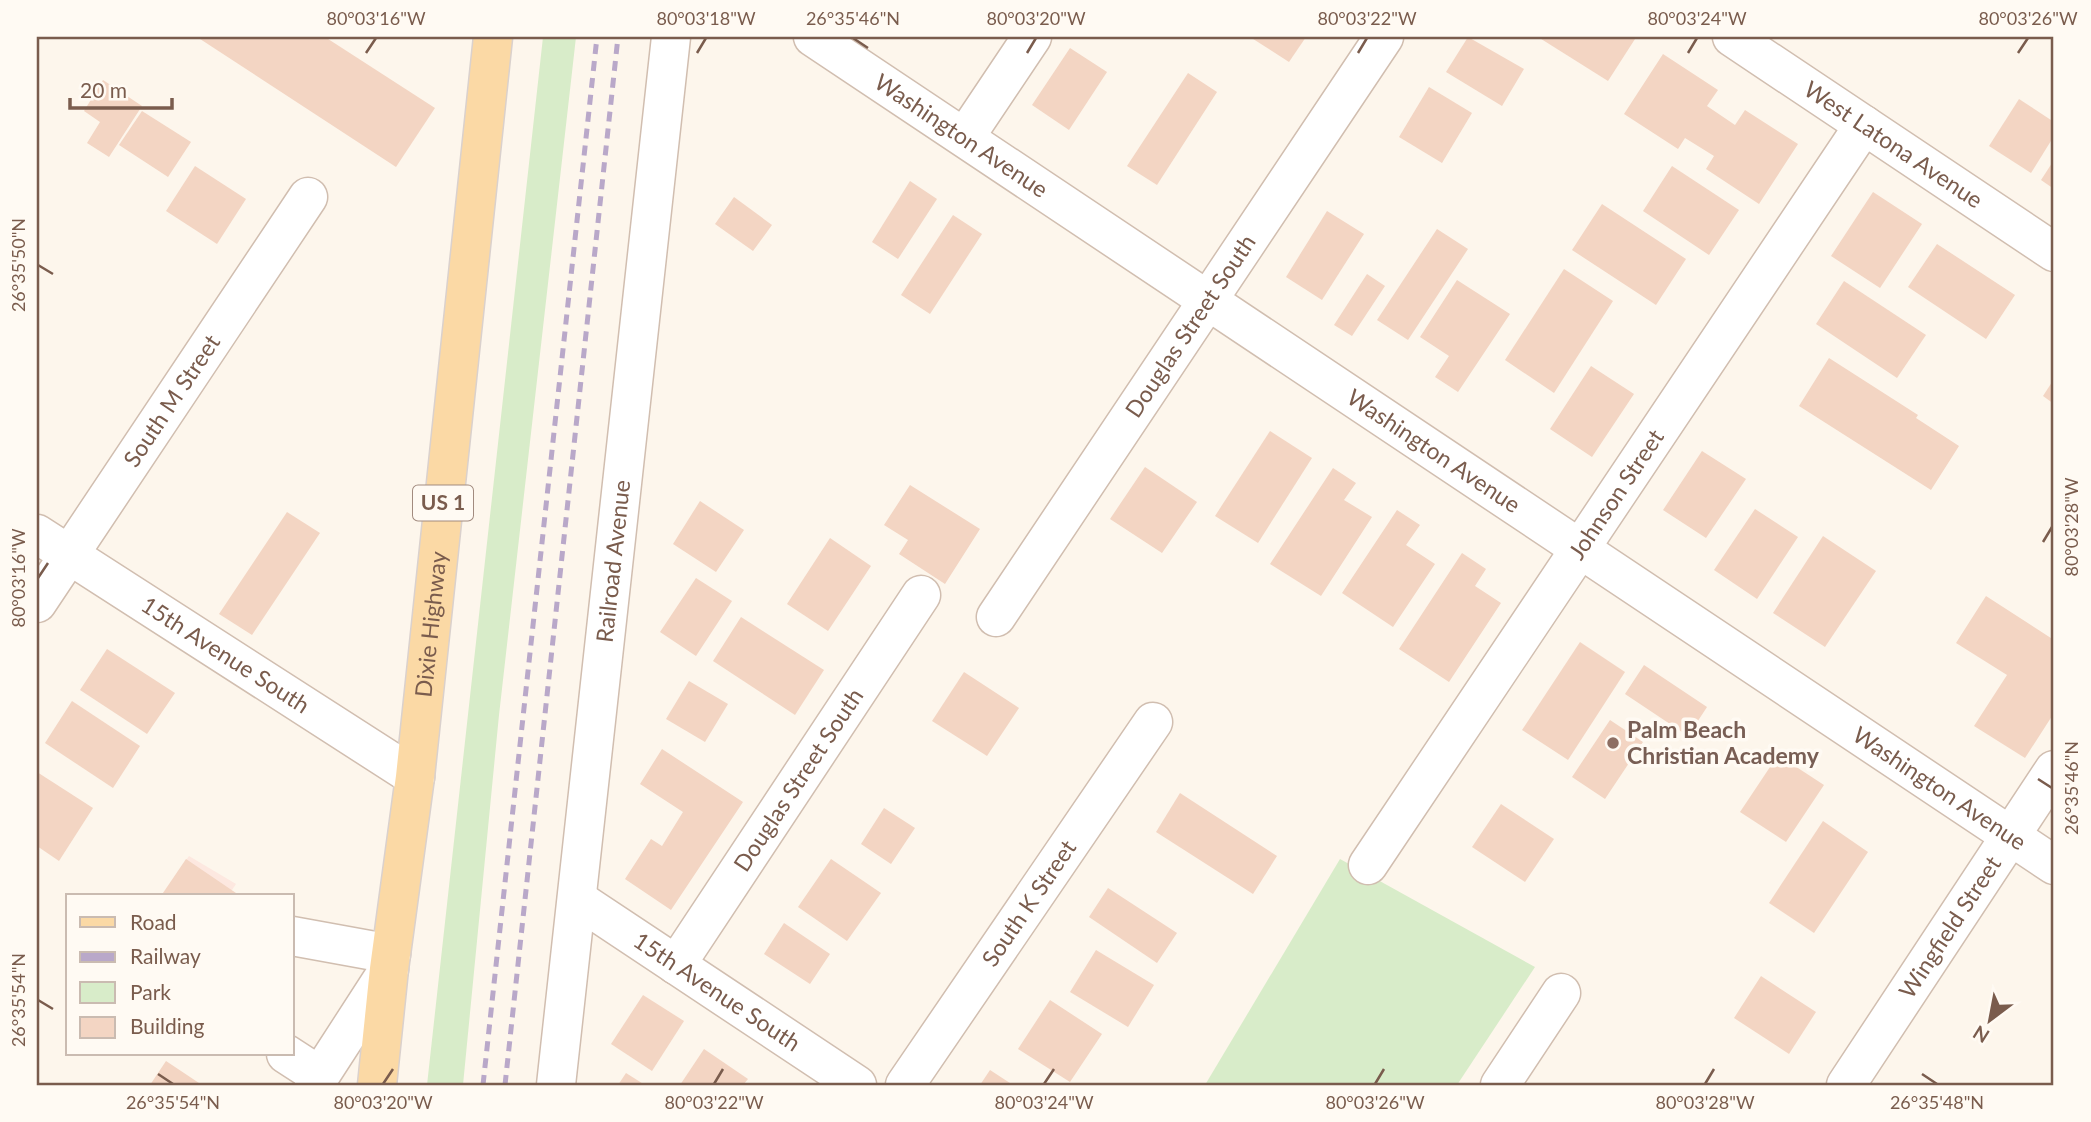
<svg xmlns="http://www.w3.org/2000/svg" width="2091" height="1122" font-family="Lato,sans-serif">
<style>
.commercial{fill:#fde8e0}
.green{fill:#d8ecc9}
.building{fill:#f3d5c3}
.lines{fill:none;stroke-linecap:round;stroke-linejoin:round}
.minor-casing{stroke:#d1beb0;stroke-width:41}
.major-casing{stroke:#dad1cd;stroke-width:41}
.minor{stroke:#fff;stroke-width:38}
.major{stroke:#fbd9a5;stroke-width:38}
.rail{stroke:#b9a8c9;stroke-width:5;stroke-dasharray:10 7;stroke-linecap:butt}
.ticks{fill:none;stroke:#7a5c4d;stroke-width:2.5}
.education-dot{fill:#8d6e63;stroke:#fffaf3;stroke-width:2.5}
.labels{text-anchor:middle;stroke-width:7;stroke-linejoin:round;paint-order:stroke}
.shield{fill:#fffaf3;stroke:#a28b7f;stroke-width:2}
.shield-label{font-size:21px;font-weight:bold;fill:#7a5c4d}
.street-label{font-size:23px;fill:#7a5c4d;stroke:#fffaf3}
.education-label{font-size:23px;font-weight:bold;fill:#785e54;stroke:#fffaf3;text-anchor:start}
.neatline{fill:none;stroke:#7a5c4d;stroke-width:2.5}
.ticks-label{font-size:18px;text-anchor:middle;fill:#7a5c4d}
</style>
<rect width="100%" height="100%" fill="#fdf6ec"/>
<polygon class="commercial" points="189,856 236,884 228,896 161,896"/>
<g class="green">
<polygon points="543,37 576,37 499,715 463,1085 427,1085"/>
<polygon points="1340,859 1535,967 1457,1085 1205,1085"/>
</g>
<g class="building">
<polygon points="197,37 325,37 435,108 396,167"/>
<polygon points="1250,37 1306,37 1289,62"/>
<polygon points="1468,37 1524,69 1502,106 1446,72"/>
<polygon points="1538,37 1631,37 1635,39 1608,81"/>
<polygon points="1070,48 1107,72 1069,130 1032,105"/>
<polygon points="1663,54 1718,90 1707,106 1735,125 1745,110 1798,144 1759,204 1706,169 1714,156 1685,138 1678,149 1624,114"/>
<polygon points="1188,73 1217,92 1157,185 1127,166"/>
<polygon points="103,80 142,106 109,157 87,143 100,122 84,111"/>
<polygon points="1429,87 1472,113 1442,163 1399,137"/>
<polygon points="2019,99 2054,122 2054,136 2031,173 1989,146"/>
<polygon points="142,111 191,142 168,177 119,145"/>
<polygon points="2054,160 2054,189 2041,180"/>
<polygon points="195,166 246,199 217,244 166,211"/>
<polygon points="1672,166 1739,210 1709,255 1643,211"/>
<polygon points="910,181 937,199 898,259 872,242"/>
<polygon points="1873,192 1922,224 1880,288 1831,256"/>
<polygon points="734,197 772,225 753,251 715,224"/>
<polygon points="1602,204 1686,259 1656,305 1572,250"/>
<polygon points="1327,211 1364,234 1322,300 1286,277"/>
<polygon points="953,215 982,234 930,314 901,295"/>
<polygon points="1437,229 1468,249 1408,340 1377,320"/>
<polygon points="1937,244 2015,295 1986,339 1908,287"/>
<polygon points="1564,269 1613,301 1554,393 1505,360"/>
<polygon points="1367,274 1385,286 1352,336 1334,325"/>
<polygon points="1457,280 1510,314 1458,392 1435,377 1449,356 1420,337"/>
<polygon points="1844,281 1926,335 1897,378 1816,324"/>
<polygon points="1829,358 1918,415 1916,418 1959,446 1931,490 1799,406"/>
<polygon points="1591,366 1634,394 1592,457 1550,429"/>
<polygon points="2054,379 2054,404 2043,396"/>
<polygon points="1270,431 1312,458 1258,543 1215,516"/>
<polygon points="1702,451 1746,479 1706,538 1663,510"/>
<polygon points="1145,467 1197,502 1162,553 1110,519"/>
<polygon points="1333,468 1356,483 1344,500 1372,517 1321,596 1270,564"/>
<polygon points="910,485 980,529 945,584 899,554 908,540 884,525"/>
<polygon points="700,501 744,530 716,572 673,544"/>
<polygon points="1755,509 1798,537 1757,599 1714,570"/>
<polygon points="1397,510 1420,525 1406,545 1435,564 1393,627 1342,593"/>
<polygon points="287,512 320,533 252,635 219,614"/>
<polygon points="1823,536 1876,571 1825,647 1773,613"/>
<polygon points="830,538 871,566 828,631 787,604"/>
<polygon points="1462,553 1486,569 1475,586 1501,603 1449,682 1399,649"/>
<polygon points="696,578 732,601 696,656 660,632"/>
<polygon points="1986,596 2054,640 2054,713 2025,758 1974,726 2007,675 1956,643"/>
<polygon points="741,617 824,670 795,715 713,661"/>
<polygon points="1580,642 1625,672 1568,760 1522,730"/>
<polygon points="107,649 175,693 147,734 80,690"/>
<polygon points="1644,665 1707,707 1688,736 1625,694"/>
<polygon points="964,672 1019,708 987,756 932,721"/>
<polygon points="689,681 728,704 705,742 666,719"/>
<polygon points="72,701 140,746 113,788 45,743"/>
<polygon points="1610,720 1643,742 1605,799 1572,777"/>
<polygon points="662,749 743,802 671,910 625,879 651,839 662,846 683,812 640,784"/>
<polygon points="1778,755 1824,785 1786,842 1740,812"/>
<polygon points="37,772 93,808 59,861 37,846"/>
<polygon points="1180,793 1277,856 1253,894 1156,832"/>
<polygon points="1501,804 1554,839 1525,882 1472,847"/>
<polygon points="884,808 915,828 891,864 861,844"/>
<polygon points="1823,821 1868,852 1814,933 1769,903"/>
<polygon points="186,859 236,893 234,896 161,896"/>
<polygon points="831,859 881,893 847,941 798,907"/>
<polygon points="1108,888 1177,933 1157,963 1089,917"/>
<polygon points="784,923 830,954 810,984 764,954"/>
<polygon points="1096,950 1154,985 1128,1027 1070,992"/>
<polygon points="1761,976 1816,1012 1789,1054 1734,1018"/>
<polygon points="643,995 684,1021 652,1071 611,1044"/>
<polygon points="1050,1000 1102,1034 1070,1082 1018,1049"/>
<polygon points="704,1049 748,1079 743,1085 680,1085"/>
<polygon points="166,1061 202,1085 150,1085"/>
<polygon points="990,1070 1013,1085 980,1085"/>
<polygon points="626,1073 645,1085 618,1085"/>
</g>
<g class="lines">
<defs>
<g id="minor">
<path id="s1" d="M813 37 2054 865"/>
<path id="s2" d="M1732 37 2054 252"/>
<polyline points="965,137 1032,37"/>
<path id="s3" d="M37 534 415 777"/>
<path id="s4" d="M37 603 308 197"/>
<path id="s5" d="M996 617 1384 37"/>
<path id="s6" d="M1368 865 1864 125"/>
<path id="s7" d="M577 899 857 1085"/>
<polyline points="292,936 391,954"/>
<path id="s8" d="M676 965 921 595"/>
<polyline points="286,1054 320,1076"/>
<polyline points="314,1085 389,969"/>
<path id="s9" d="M556 1085 671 37"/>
<path id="s10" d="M905 1085 1153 722"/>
<polyline points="1500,1085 1561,993"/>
<path id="s11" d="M1846 1085 2054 770"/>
</g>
<g id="major">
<path id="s12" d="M377 1085 389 969 415 777 493 37"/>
</g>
</defs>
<use href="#minor" class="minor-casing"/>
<use href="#major" class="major-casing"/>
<use href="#minor" class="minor"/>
<use href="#major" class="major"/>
<g class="rail">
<polyline points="483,1085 597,37"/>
<polyline points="505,1085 618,37"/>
</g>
</g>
<path class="ticks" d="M853 38 868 48M366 53 376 38M697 53 706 38M1027 53 1036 38M1358 53 1367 38M1688 53 1697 38M2018 53 2028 38M38 265 53 274M2043 542 2052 527M38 578 48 563M2038 779 2052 788M38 1000 53 1009M158 1074 173 1084M1922 1074 1937 1084M383 1084 393 1069M714 1084 723 1069M1044 1084 1054 1069M1375 1084 1384 1069M1705 1084 1714 1069"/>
<circle class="education-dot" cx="1613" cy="743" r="7"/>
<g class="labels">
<rect class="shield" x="413" y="485.5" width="60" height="35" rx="5"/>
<g class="shield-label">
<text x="443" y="510">US 1</text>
</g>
<g class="street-label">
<text dy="8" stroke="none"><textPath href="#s1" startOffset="178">Washington Avenue</textPath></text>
<text dy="8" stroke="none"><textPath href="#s2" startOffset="194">West Latona Avenue</textPath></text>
<text dy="8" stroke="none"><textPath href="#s5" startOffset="350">Douglas Street South</textPath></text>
<text dy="8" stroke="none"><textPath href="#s4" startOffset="243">South M Street</textPath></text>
<text dy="8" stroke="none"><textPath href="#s1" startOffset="746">Washington Avenue</textPath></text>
<text dy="8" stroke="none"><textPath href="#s6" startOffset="446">Johnson Street</textPath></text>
<text dy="8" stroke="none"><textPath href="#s9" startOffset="527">Railroad Avenue</textPath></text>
<text dy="8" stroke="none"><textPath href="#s12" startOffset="464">Dixie Highway</textPath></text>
<text dy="8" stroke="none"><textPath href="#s3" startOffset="224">15th Avenue South</textPath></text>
<text dy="8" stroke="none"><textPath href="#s8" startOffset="222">Douglas Street South</textPath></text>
<text dy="8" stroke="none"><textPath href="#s1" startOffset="1354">Washington Avenue</textPath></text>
<text dy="8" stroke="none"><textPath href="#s10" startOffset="220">South K Street</textPath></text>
<text dy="8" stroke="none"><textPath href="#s11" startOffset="189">Wingfield Street</textPath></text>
<text dy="8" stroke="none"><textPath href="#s7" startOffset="168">15th Avenue South</textPath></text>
</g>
<g class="education-label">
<text x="1627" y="738">Palm Beach<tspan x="1627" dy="26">Christian Academy</tspan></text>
</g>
</g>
<rect width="2091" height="1122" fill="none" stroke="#fffaf3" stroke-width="77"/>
<rect x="66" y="894" width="228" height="161" fill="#fffaf3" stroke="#cabbb1" stroke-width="2"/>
<rect x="80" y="917" width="35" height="10" fill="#fbd9a5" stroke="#cabbb1" stroke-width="2"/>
<text x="130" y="930" font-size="21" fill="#7a5c4d">Road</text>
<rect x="80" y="952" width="35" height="10" fill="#b9a8c9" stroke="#cabbb1" stroke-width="2"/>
<text x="130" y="964" font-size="21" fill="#7a5c4d">Railway</text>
<rect x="80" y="982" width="35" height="21" fill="#d8ecc9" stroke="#cabbb1" stroke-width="2"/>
<text x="130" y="1000" font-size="21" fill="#7a5c4d">Park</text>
<rect x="80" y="1017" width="35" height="21" fill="#f3d5c3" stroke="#cabbb1" stroke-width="2"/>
<text x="130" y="1034" font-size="21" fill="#7a5c4d">Building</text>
<g transform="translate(1990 1020) rotate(212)" stroke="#fffaf3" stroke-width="5" paint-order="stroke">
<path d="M0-5L12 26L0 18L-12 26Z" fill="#7a5c4d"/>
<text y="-10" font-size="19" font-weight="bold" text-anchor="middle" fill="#7a5c4d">N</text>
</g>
<path d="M70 98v10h102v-10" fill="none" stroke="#7a5c4d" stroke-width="3.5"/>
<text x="80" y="98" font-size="21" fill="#7a5c4d" stroke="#fffaf3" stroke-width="5" paint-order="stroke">20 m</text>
<rect x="38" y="38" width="2014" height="1046" class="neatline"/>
<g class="ticks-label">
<text x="376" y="25">80°03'16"W</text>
<text x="706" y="25">80°03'18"W</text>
<text x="853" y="25">26°35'46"N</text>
<text x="1036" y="25">80°03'20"W</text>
<text x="1367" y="25">80°03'22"W</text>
<text x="1697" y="25">80°03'24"W</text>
<text x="2028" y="25">80°03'26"W</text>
<text transform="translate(19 265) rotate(-90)" y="6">26°35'50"N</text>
<text transform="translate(2072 527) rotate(-90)" y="6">80°03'28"W</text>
<text transform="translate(19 578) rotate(-90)" y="6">80°03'16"W</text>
<text transform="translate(2072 788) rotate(-90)" y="6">26°35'46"N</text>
<text transform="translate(19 1000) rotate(-90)" y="6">26°35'54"N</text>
<text x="173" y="1109">26°35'54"N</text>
<text x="383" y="1109">80°03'20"W</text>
<text x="714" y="1109">80°03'22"W</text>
<text x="1044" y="1109">80°03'24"W</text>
<text x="1375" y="1109">80°03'26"W</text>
<text x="1705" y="1109">80°03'28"W</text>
<text x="1937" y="1109">26°35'48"N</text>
</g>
</svg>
